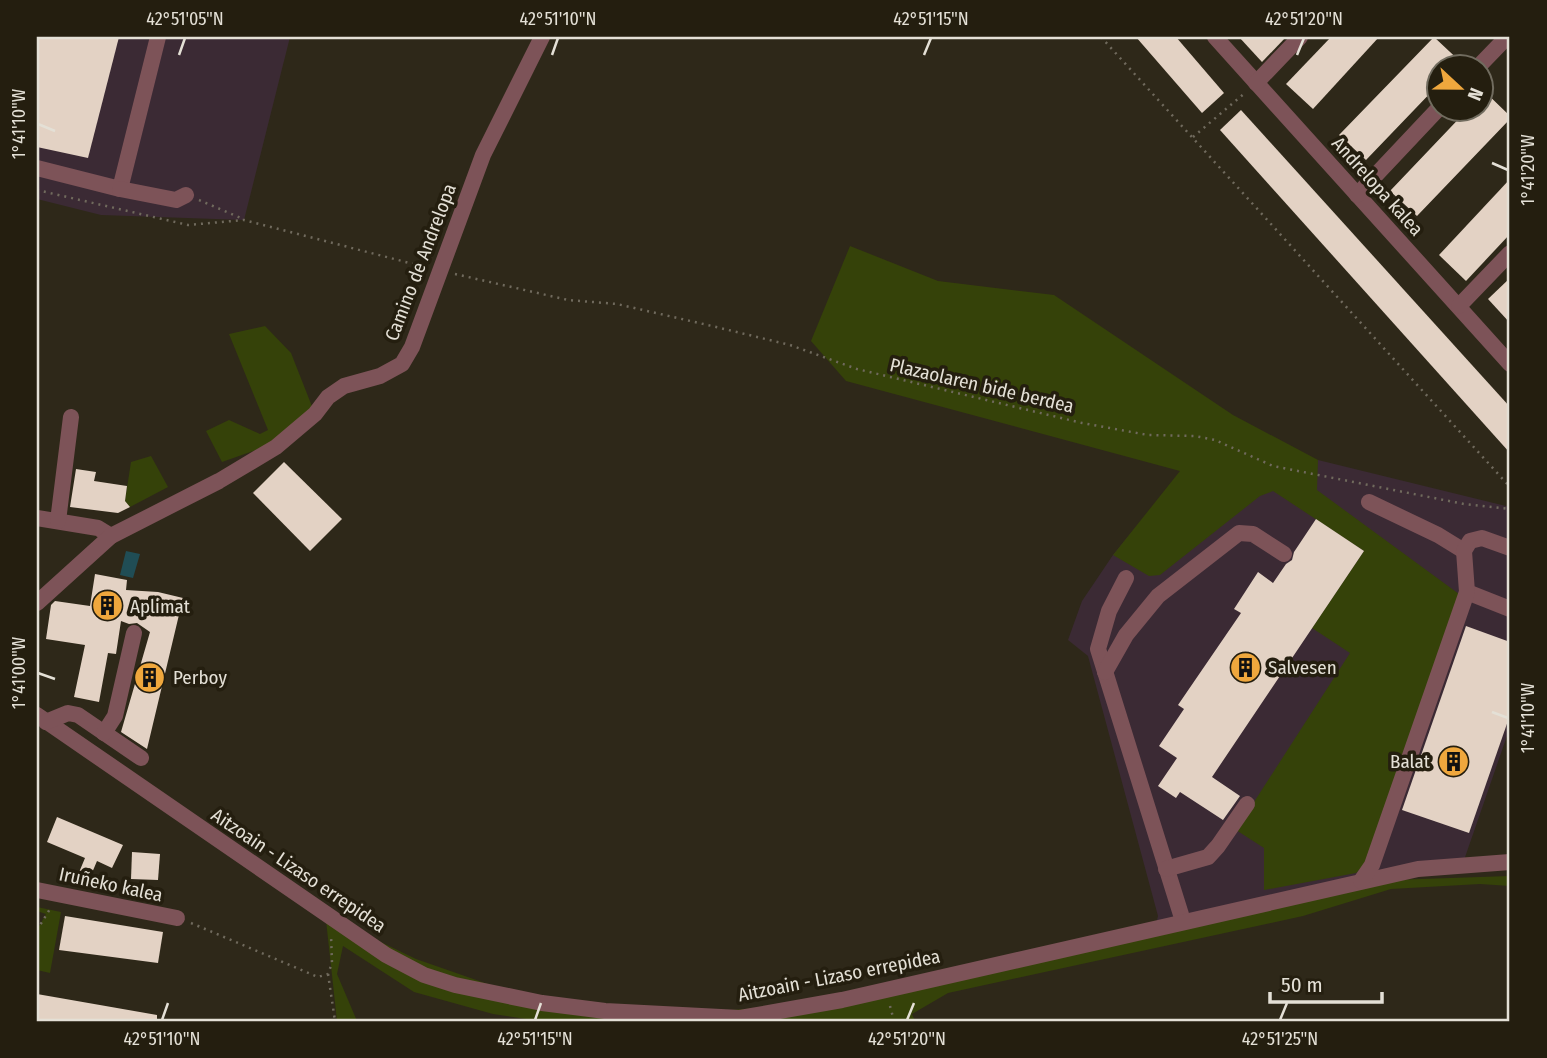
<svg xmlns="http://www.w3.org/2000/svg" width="1547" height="1058" font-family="'Fira Sans Condensed',sans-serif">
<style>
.industrial{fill:#3b2a34}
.green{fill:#354209}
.water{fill:#204d55}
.building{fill:#e3d2c4}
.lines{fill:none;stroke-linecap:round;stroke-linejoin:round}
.path{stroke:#706a5d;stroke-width:2.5;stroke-dasharray:2 5;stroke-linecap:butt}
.minor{stroke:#7d5358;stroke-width:16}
.ticks{fill:none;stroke:#e4e0d6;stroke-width:2.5}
.labels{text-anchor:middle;stroke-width:7;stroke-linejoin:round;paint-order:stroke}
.street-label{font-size:19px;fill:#e4e0d6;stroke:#241e0f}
.poi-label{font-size:19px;fill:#e4e0d6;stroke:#241e0f;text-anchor:start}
.neatline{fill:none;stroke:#e4e0d6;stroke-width:2.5}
.ticks-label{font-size:18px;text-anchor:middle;fill:#e4e0d6}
</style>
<rect width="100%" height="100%" fill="#2e2819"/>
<g class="industrial">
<polygon points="37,37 290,37 244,220 101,215 37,199"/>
<polygon points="1318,460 1510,507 1510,727 1462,866 1155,928 1158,916 1088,656 1068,640 1082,601 1113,555 1181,472"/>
</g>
<g class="green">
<polygon points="850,246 938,281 1054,295 1233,415 1318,460 1317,490 1459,594 1366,863 1356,873 1264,890 1264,848 1236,830 1350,653 1312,628 1364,551 1273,491 1260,496 1160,575 1149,576 1113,555 1180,471 846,381 811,341"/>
<polygon points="265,326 291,353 315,414 287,439 222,462 206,431 229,420 260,434 268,430 229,334"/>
<polygon points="151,456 168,487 130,507 125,501 131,462"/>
<polygon points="1510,876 1510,886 1480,884 1391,889 1303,916 948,993 912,1014 915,1021 539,1021 493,1014 414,992 343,946 337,974 357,1021 337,1021 325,911 360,932 416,959 542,1003 667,1015 821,1003 1361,881"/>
<polygon points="37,907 61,912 50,973 37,970 37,930 46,914 37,911"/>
</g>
<polygon class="water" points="126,551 140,554 133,578 120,575"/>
<g class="building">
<polygon points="37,37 119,37 88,158 37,147"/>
<polygon points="1136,37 1176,37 1224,93 1202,113"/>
<polygon points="1239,37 1286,37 1262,62"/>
<polygon points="1331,37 1379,37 1313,109 1286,84"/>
<polygon points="1434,37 1465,66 1438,66 1438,85 1366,160 1339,135"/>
<polygon points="1480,87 1510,116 1510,119 1417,216 1390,191 1469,108 1480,108"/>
<polygon points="1241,110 1510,407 1510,453 1220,130"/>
<polygon points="1510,179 1510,234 1466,281 1439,255"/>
<polygon points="1510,278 1510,323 1488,299"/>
<polygon points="284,462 342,519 310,551 253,493"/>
<polygon points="76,469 96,472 94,481 127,486 125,501 130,507 118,513 70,507"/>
<polygon points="1316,519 1364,551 1212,777 1240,796 1223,820 1180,792 1176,798 1158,786 1177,758 1159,746 1184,709 1178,705 1241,613 1234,609 1258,572 1273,583 1286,564 1292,560 1294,552"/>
<polygon points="95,574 127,580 126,590 158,592 183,598 147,749 121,732 150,632 137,623 129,624 121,621 116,654 108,653 99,702 74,697 85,645 46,639 51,605 55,601 90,606"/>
<polygon points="1466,626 1510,642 1510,715 1469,833 1402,810"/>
<polygon points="57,817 123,845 112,868 97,861 86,887 75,882 85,858 47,842"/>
<polygon points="132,852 160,854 158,880 131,879"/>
<polygon points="65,916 163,932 158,963 59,950"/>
<polygon points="37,994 157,1015 157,1021 37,1021"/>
</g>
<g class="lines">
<g class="path">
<polyline points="1101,37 1510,487"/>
<polyline points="1193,137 1246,92"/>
<polyline points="37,190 188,225 244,220 425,267"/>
<polyline points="199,200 241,218"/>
<polyline points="455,274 568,300 617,304 712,326 790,345 857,369 1082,423 1148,435 1195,436 1215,440 1273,466 1464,504 1510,509"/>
<polyline points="191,923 318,977 328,974 332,963 331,935"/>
<polyline points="37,930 50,909"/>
<polyline points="328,974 335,1021"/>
<polyline points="890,1006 894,1021"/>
</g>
<g class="minor">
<polyline points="1215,37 1510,364"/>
<polyline points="1479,66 1507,37"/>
<polyline points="1256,83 1300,37"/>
<polyline points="37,168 120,189 158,37"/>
<polyline points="120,189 176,200 186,195"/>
<polyline points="1357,195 1439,108"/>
<polyline points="1459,306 1510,253"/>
<polyline points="1369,502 1438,535 1464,551"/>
<polyline points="37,518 98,528 111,536"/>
<polyline points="58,521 71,417"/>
<polyline points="1126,578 1109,611 1098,649 1183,921"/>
<polyline points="1467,592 1510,609"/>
<polyline points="37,603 111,536 219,481 276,447 315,414 328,397 344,386 380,376 402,364 412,347 483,155 542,37"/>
<polyline points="1105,672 1126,635 1158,596 1239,533 1253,534 1284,554"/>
<polyline points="37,715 386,955 424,975 455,985 542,1003 605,1011 740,1018 842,1000 1418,869 1510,862"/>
<polyline points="46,722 68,713 78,715 141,758"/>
<polyline points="104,733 115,716 134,633"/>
<polyline points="1166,869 1208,857 1218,846 1247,804"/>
<polyline points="1361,881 1372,865 1467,592 1464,551 1470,541 1482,538 1510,548"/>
<polyline points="37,890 177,918"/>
</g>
</g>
<path class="ticks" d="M179 55 185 38M552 55 558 38M924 55 931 38M1297 55 1304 38M38 124 55 131M1492 163 1508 170M38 673 55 679M1492 712 1508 718M162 1020 168 1003M535 1020 541 1003M907 1020 914 1003M1280 1020 1287 1003"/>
<defs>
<symbol id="building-disc" viewBox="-11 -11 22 22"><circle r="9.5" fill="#efa73d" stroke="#241e0f"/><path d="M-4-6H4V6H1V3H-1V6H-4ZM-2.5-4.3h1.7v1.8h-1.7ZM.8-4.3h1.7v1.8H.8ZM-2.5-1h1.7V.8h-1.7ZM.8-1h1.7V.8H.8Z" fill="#111"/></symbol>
</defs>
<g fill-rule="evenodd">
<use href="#building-disc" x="90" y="588" width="35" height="35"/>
<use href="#building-disc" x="1228" y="650" width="35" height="35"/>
<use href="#building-disc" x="132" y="660" width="35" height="35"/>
<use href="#building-disc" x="1436" y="744" width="35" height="35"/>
</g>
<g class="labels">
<g class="street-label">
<text transform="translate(1378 186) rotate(48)" y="7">Andrelopa kalea</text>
<text transform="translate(420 262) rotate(-69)" y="7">Camino de Andrelopa</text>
<text transform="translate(982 385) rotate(13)" y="7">Plazaolaren bide berdea</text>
<text transform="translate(299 870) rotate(34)" y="7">Aitzoain - Lizaso errepidea</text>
<text transform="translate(111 884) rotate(12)" y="7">Iruñeko kalea</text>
<text transform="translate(839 975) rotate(-11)" y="7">Aitzoain - Lizaso errepidea</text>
</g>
<g class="poi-label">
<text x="130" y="613">Aplimat</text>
<text x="1268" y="674">Salvesen</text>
<text x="173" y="684">Perboy</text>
<text x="1430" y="768" text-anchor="end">Balat</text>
</g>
</g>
<rect width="1547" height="1058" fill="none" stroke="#241e0f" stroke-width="77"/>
<g transform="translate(1460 88) rotate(112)"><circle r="33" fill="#241e0f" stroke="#716c5f" stroke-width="2"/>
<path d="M0-5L12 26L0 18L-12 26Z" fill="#efa73d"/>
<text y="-10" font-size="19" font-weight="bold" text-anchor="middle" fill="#e4e0d6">N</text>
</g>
<path d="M1270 992v10h112v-10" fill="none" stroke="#e4e0d6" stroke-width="3.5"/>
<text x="1281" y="992" font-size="21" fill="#e4e0d6" stroke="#241e0f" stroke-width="5" paint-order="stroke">50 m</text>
<rect x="38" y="38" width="1470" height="982" class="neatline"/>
<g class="ticks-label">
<text x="185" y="25">42°51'05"N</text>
<text x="558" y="25">42°51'10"N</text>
<text x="931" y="25">42°51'15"N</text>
<text x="1304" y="25">42°51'20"N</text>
<text transform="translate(19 124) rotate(-90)" y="6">1°41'10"W</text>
<text transform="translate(1528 170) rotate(-90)" y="6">1°41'20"W</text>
<text transform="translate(19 673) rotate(-90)" y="6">1°41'00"W</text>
<text transform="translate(1528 718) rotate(-90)" y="6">1°41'10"W</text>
<text x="162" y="1045">42°51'10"N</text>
<text x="535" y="1045">42°51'15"N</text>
<text x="907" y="1045">42°51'20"N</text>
<text x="1280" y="1045">42°51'25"N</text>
</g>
</svg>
